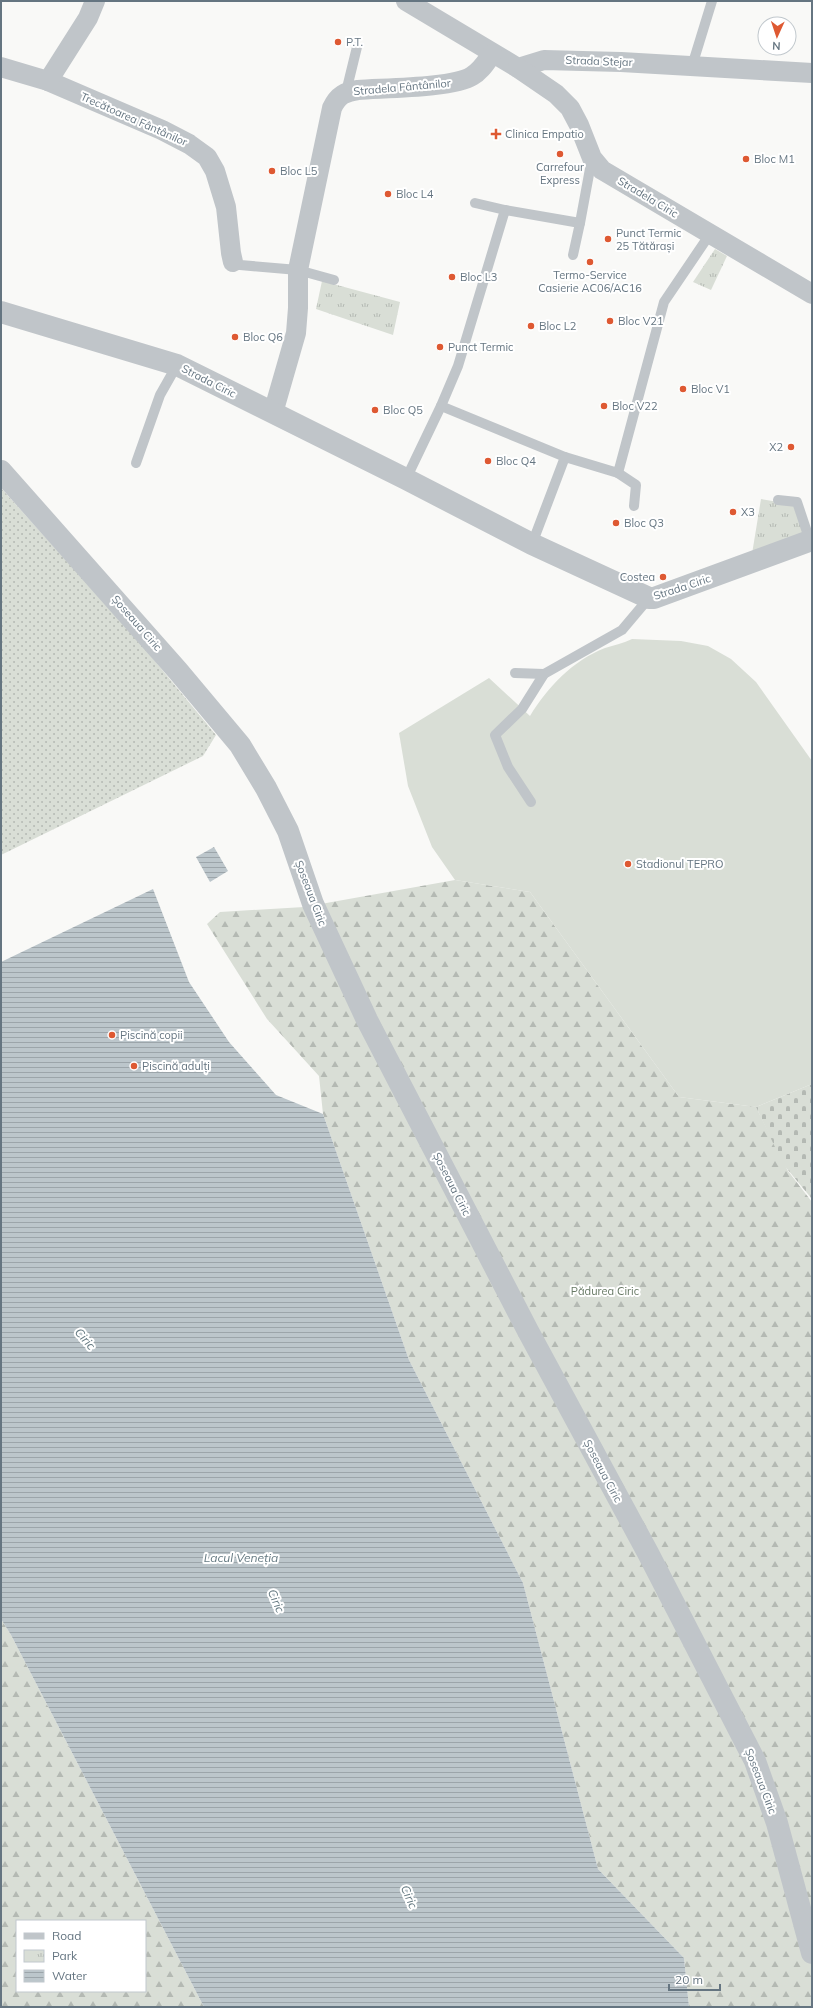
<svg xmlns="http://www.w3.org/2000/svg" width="813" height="2008" font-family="Mulish,sans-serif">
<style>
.grass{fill:url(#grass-dots)}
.forest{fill:url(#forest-firs);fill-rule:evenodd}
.cemetery{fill:url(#cemetery-stones)}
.park{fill:url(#park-tufts)}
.pitch{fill:#d9ded6}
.water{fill:url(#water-rules)}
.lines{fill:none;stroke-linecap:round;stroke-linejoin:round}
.service{stroke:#c0c5c9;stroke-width:10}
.minor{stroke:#c0c5c9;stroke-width:20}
.tertiary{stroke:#c0c5c9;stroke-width:22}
.poi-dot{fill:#de5932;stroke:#fff;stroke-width:1.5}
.labels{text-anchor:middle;stroke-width:4;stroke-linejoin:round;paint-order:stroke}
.poi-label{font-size:11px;fill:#657581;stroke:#fff;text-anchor:start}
.street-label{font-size:11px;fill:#657581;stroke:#fff}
.park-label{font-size:11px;fill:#677964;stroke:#fff}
.water-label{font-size:12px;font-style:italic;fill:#657a82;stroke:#fff}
</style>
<defs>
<pattern id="grass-dots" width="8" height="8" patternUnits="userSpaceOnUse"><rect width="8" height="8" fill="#d9ded6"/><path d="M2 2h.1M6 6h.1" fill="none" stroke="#b4b9b3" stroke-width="1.8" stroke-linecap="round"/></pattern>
<pattern id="forest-firs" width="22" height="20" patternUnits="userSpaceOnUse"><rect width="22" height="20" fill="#d9ded6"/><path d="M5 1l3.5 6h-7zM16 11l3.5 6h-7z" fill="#b4b9b3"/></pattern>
<pattern id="cemetery-stones" width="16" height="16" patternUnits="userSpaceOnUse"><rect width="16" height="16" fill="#d9ded6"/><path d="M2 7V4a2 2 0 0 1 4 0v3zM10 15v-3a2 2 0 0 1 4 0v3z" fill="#b4b9b3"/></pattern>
<pattern id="park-tufts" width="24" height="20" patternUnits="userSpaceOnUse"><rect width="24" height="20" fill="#d9ded6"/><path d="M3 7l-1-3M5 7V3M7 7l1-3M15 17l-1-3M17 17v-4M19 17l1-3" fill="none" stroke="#b4b9b3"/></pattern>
<pattern id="water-rules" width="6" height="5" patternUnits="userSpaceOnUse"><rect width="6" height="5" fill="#bcc6cb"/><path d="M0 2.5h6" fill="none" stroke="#9ca5aa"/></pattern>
</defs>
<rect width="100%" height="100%" fill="#f9f9f7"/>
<polygon class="grass" points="1,488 135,637 216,735 203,756 1,855"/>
<g class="forest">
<polygon points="455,880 530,892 679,1097 756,1107 788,1171 812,1202 812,2007 689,2007 684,1958 598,1869 523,1583 409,1360 323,1114 319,1076 267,1019 207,924 220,912 304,907"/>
<path d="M1 1619 11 1635 204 2007H1ZM17 1921H145V1991H17Z"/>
</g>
<polygon class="cemetery" points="812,1084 812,1199 783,1164 756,1107"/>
<g class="park">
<polygon points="715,249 727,256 711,290 693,282"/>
<polygon points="322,281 400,302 393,335 316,309"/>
<polygon points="761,499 796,505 807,539 751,560"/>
</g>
<path class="pitch" d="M632 639 681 641 708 646 731 659 756 682 812 761V1084L756 1107 679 1097 530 892 455 880 432 847 408 786 399 733 489 678 530 716C548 687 572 661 605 648 614 645 624 643 632 639Z"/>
<g class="water">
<polygon points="214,847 228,871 210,882 196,857"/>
<polygon points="153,889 189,982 229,1042 276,1095 323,1114 409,1360 523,1583 598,1869 684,1958 689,2007 204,2007 11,1635 1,1619 1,962"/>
</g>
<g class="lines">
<g class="service">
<polyline points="692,66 712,1"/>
<polyline points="346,92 357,47"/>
<polyline points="475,203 505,210"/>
<polyline points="573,255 580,223"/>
<polyline points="233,262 240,265 298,270 334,280"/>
<polyline points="565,457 441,406 458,366 505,210 580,223 592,158"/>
<polyline points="136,463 160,395 177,365"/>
<polyline points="618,473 636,485 634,506"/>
<polyline points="406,479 441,406"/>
<polyline points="778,500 797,502 810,541"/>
<polyline points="532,544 565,457 618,473 664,302 710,234"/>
<polyline points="515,673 544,674"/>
<polyline points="531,802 508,767 495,735 522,709 544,674 622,630 649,598"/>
</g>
<g class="minor">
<polyline points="406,1 518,68 544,60 621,62 812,73"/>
<polyline points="1,67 48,81 162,130 189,144 207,157 215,171 226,207 231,253 233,262"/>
<polyline points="518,68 556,94 570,108 579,125 592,158 602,170 812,294"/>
<polyline points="48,81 88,18 95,1"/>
<path d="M273 413 296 333 298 308V270L332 108C338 95 345 92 358 90 383 88 454 88 472 76 481 71 486 62 492 54"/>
</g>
<g class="tertiary">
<polyline points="1,312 177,365 406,479 532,544 649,598 654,598 812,540"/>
<polyline points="1,471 178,671 240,745 266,788 288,831 313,904 367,1020 528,1331 648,1553 755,1761 777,1823 812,1953"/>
</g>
</g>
<g class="poi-dot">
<circle cx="338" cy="42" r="4"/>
<path d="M494 128h4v4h4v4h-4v4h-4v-4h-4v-4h4z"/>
<circle cx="560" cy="154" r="4"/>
<circle cx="746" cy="159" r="4"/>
<circle cx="272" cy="171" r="4"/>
<circle cx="388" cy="194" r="4"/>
<circle cx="608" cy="239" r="4"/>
<circle cx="590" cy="262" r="4"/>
<circle cx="452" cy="277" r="4"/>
<circle cx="610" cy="321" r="4"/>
<circle cx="531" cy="326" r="4"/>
<circle cx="235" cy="337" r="4"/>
<circle cx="440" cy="347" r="4"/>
<circle cx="683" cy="389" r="4"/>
<circle cx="604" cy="406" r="4"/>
<circle cx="375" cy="410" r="4"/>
<circle cx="791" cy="447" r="4"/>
<circle cx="488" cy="461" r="4"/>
<circle cx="733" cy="512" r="4"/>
<circle cx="616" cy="523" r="4"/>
<circle cx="663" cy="577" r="4"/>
<circle cx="628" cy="864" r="4"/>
<circle cx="112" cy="1035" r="4"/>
<circle cx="134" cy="1066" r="4"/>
</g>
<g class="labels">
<g class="poi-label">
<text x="346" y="46">P.T.</text>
<text x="505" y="138">Clinica Empatio</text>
<text x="754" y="163">Bloc M1</text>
<text x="560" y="171" text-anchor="middle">Carrefour<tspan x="560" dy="13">Express</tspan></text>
<text x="280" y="175">Bloc L5</text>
<text x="396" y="198">Bloc L4</text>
<text x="616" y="237">Punct Termic<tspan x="616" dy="13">25 Tătărași</tspan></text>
<text x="590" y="279" text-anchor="middle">Termo-Service<tspan x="590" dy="13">Casierie AC06/AC16</tspan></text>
<text x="460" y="281">Bloc L3</text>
<text x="618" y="325">Bloc V21</text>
<text x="539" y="330">Bloc L2</text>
<text x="243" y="341">Bloc Q6</text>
<text x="448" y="351">Punct Termic</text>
<text x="691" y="393">Bloc V1</text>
<text x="612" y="410">Bloc V22</text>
<text x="383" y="414">Bloc Q5</text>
<text x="783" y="451" text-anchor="end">X2</text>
<text x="496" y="465">Bloc Q4</text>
<text x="741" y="516">X3</text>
<text x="624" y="527">Bloc Q3</text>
<text x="655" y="581" text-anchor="end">Costea</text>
<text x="636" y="868">Stadionul TEPRO</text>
<text x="120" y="1039">Piscină copii</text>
<text x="142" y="1070">Piscină adulți</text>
</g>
<g class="street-label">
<text transform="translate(599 61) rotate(2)" y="4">Strada Stejar</text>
<text transform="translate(402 87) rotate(-5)" y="4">Stradela Fântânilor</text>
<text transform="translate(134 119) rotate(24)" y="4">Trecătoarea Fântânilor</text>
<text transform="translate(648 197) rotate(31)" y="4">Stradela Ciric</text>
<text transform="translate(209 381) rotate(27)" y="4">Strada Ciric</text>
<text transform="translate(682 587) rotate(-18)" y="4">Strada Ciric</text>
<text transform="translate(137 623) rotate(49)" y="4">Șoseaua Ciric</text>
<text transform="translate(311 893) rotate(69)" y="4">Șoseaua Ciric</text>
<text transform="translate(452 1184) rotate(63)" y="4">Șoseaua Ciric</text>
<text transform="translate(603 1471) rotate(62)" y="4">Șoseaua Ciric</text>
<text transform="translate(761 1781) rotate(69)" y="4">Șoseaua Ciric</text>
</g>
<g class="park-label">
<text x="605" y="1295">Pădurea Ciric</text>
</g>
<g class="water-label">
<text transform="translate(85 1339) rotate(49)" y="4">Ciric</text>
<text x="241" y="1562">Lacul Veneția</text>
<text transform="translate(276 1601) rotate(66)" y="4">Ciric</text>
<text transform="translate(409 1897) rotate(66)" y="4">Ciric</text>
</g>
</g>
<rect width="813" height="2008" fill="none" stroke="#657581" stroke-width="4"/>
<rect x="16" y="1920" width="130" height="72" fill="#ffffff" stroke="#c1c8cd"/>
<rect x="24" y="1933" width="20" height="6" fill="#c0c5c9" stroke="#c1c8cd"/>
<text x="52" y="1940" font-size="12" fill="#657581">Road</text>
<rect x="24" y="1950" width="20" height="12" fill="url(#park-tufts)" stroke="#c1c8cd"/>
<text x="52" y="1960" font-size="12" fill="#657581">Park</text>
<rect x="24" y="1970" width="20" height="12" fill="url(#water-rules)" stroke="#c1c8cd"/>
<text x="52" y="1980" font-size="12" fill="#657581">Water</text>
<g transform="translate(777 36) rotate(183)"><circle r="19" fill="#ffffff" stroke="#c1c8cd"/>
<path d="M0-3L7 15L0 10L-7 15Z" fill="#de5932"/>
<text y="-6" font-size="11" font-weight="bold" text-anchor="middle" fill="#657581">N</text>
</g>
<path d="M669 1984v6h51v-6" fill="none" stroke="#657581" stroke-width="2"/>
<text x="675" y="1984" font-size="12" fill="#657581" stroke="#ffffff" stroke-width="3" paint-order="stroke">20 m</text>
</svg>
